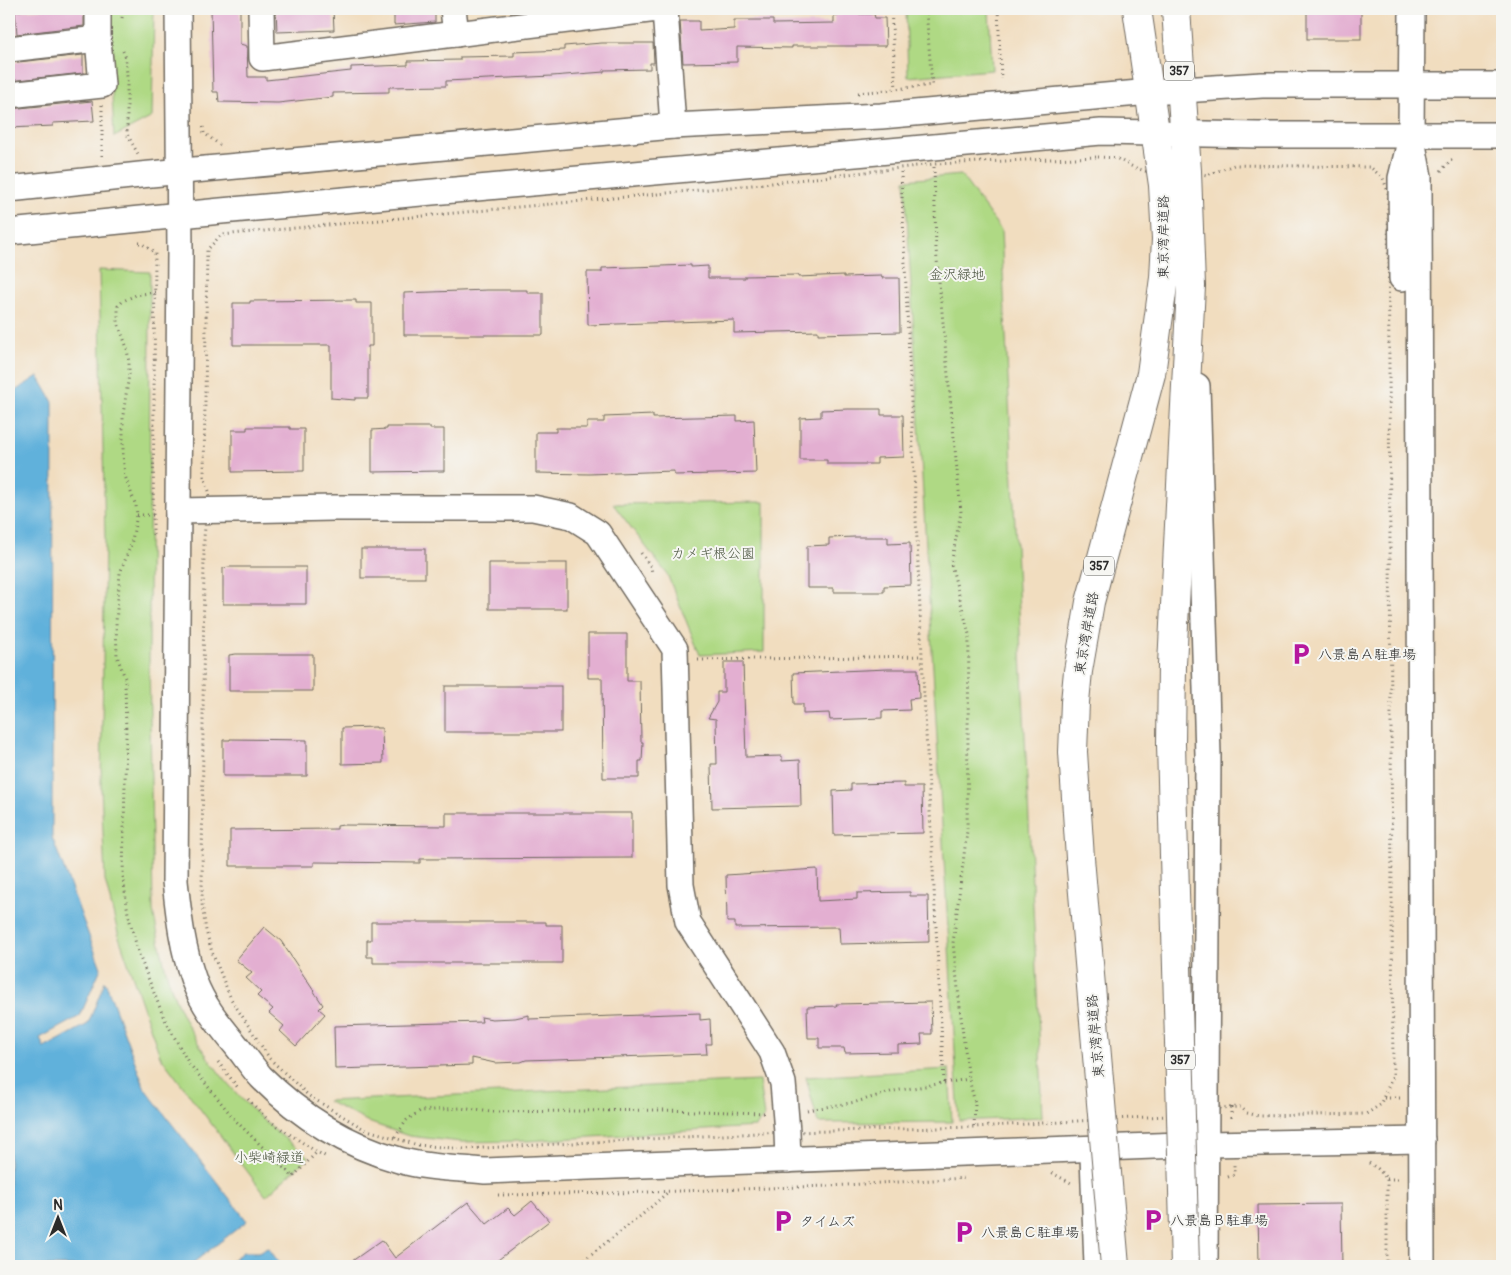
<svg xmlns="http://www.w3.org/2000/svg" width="1511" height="1275" font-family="Pangolin,'Klee One',sans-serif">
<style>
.green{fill:#afd984;stroke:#6d8258}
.water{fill:#61b1db;stroke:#466e83}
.building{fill:#e3afd1}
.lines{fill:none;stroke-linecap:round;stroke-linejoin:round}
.minor-casing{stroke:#70695f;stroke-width:28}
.highway-casing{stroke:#70695f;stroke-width:30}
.path{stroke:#70695f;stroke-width:3;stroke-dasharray:1 4;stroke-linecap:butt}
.minor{stroke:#fff;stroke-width:25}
.highway{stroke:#fff;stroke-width:28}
.highway-bridge-casing{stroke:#70695f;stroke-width:30;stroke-linecap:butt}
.highway-bridge{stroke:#fff;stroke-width:28}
.labels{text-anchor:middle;stroke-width:4;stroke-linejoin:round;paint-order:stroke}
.shield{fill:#f6f6f2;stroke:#686867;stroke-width:1}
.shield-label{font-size:12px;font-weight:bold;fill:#2b2b2b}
.street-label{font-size:14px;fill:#2b2b2b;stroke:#f6f6f2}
.park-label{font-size:14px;fill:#4c5641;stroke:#f6f6f2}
.poi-label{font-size:14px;fill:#2b2b2b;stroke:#f6f6f2;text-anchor:start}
</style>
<rect width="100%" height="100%" fill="#f6f6f2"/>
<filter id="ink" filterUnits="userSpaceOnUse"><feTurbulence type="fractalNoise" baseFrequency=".02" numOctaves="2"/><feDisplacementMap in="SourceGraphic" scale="10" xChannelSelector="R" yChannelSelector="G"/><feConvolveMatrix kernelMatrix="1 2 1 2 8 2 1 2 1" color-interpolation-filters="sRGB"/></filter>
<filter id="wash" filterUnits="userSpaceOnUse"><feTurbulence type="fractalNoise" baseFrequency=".0096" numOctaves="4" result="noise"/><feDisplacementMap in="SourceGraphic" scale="20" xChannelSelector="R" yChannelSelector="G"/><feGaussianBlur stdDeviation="1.12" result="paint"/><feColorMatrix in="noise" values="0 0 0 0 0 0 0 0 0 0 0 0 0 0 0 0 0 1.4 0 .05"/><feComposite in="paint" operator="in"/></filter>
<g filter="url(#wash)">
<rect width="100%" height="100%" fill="#f1ddbf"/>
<g class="green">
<polygon points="108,9 154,9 152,117 114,137"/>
<polygon points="906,9 989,9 992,70 908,77"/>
<polygon points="961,175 1001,230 1043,1117 959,1121 905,180"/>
<path d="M99 270 150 272 149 653 153 911C159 939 165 976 177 1003 196 1047 229 1089 264 1121 278 1134 294 1145 309 1157L266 1196 160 1056 119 937 105 880 101 786 105 539Z"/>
<polygon points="764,502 764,652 700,655 667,574 613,504"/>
<polygon points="949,1069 952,1122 818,1123 806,1077"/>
<polygon points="759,1081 764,1117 755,1127 526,1141 461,1142 409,1136 371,1123 327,1101"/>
</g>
<g class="water">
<polygon points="38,376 53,402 52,837 101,968 80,1016 40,1038 44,1048 88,1024 105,981 145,1089 247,1221 189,1266 9,1266 9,395"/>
<polygon points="268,1248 282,1266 224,1266 243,1252 258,1252"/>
</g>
<g id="blocks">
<g class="building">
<polygon points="47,9 84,9 84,26 17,34 15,11"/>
<polygon points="211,9 240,9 240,44 247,46 248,77 266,77 266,80 351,71 351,67 408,65 408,61 460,60 460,57 514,56 514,52 564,50 564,46 602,43 653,43 654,63 650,63 650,69 604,70 604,72 552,76 446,81 446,86 389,87 389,92 333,93 333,97 278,103 219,102 218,92 213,92"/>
<polygon points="276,9 333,9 334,30 277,32"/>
<polygon points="394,9 435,9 435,22 394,25"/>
<rect x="1307" y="9" width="54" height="30"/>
<polygon points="859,12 859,14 874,14 875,18 885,18 886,46 792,46 792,48 737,47 737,62 683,63 680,21 699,21 699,31 734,29 734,20 773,20 773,24 834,23 834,15 842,15 842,13"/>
<polygon points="83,55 83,73 9,81 9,63"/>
<polygon points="92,101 94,121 53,123 53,126 9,128 9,109"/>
<polygon points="691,265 691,267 708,266 708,278 745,278 745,276 798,275 798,277 844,275 844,277 882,276 882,278 899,278 900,332 818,334 818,331 734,333 734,320 588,325 587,272 602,272 602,268"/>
<polygon points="487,290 527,290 527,293 543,293 543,335 404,335 404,293"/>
<polygon points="356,300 356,303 372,303 372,346 368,346 368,398 355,398 355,400 331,398 331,345 233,345 233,303 250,303 250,301"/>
<polygon points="848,409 881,409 881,415 903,415 904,457 877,458 877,464 827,464 827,460 800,460 800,418 821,417 821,410"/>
<polygon points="653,415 653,418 737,416 737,421 754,420 756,473 674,475 674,471 589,474 536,473 536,432 556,432 556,428 587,428 587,422 604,422 604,417"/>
<polygon points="247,427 290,427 290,429 304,429 304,471 232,472 232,430 247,430"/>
<polygon points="387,427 430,427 430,429 444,429 444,471 372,472 372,430 387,429"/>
<polygon points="855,537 888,537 888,544 910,543 911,585 884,586 884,592 834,592 834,588 807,588 807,546 829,545 829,538"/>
<rect x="361" y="549" width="64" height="29"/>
<rect x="489" y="563" width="78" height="46"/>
<polygon points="229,567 306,567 306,604 223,604 223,568"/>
<polygon points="588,634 627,634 627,681 640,681 641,742 643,742 642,761 639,761 639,778 603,778 602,678 588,678"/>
<polygon points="236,654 313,654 313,691 229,691 229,655"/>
<polygon points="724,662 743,662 746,757 782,756 782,761 800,760 801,806 712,808 711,764 717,764 716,719 708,718 717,702 717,692 724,692"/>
<polygon points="888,669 918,669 919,698 909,699 910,710 882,711 882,718 830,720 829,713 803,714 803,704 794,704 793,673"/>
<rect x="445" y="686" width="116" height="46"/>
<polygon points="376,727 376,728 382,728 383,763 342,764 342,728"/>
<polygon points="230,739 307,740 307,776 223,776 223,740 230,740"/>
<polygon points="904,783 904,787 922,787 923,833 834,835 833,791 851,790 851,784"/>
<polygon points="446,813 632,813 632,858 420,859 420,863 314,862 314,866 230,866 230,830 337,829 337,826 343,825 446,826"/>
<polygon points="817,869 818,901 857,899 857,893 910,892 910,896 928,896 929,942 840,944 839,927 735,928 735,922 727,922 726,875"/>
<polygon points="371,922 546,922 546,925 562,925 562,963 373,963 373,957 367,957 367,940 371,940"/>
<polygon points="264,927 281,941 323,1005 319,1009 325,1014 296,1046 280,1031 284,1026 269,1013 273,1009 257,996 261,992 246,978 252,973 236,960"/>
<polygon points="931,1002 932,1034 921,1034 922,1044 898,1045 898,1052 845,1053 844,1048 819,1048 819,1038 808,1038 807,1007 837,1006 836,1004"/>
<polygon points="700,1013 700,1020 710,1019 711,1044 706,1044 707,1054 526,1060 521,1062 495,1063 472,1058 472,1065 335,1069 334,1026 482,1022 481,1017 492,1019 515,1018 529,1015 529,1019"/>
<polygon points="532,1201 549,1221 490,1266 345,1266 382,1240 395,1258 468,1202 487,1224 508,1208 515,1215"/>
<polygon points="1341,1204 1342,1266 1259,1266 1258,1205"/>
</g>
</g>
</g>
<g filter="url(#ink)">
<use href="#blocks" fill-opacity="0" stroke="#70695f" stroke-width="1"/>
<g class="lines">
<defs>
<g id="minor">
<path d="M178 9 180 252 175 881C179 917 182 947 194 981 204 1007 218 1023 235 1044 244 1055 252 1067 261 1077 300 1116 346 1145 399 1160 426 1168 457 1168 485 1171L1207 1144 1422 1140"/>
<polyline points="261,9 262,58 657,9"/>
<polyline points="453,9 456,34"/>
<polyline points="665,9 673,126"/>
<polyline points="1412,9 1411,134 1419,177 1422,1266"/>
<polyline points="9,49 98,39"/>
<polyline points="9,95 102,85 98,39 98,9"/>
<polyline points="9,189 140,175 673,126 881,116 1150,92 1262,85 1502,85"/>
<polyline points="9,232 221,211 1101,132 1258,135 1502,135"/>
<polyline points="1402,278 1401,178 1409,146"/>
<polyline points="1197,386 1208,755 1205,1266"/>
<polyline points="178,511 334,508 533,508 571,516 598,533 675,649 681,885 688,922 772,1052 783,1083 787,1132 788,1160"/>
<polyline points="1093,1156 1097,1266"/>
</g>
<g id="highway">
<polyline points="1174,855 1171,744 1172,665 1191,286 1187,171 1176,9"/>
<polyline points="1080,858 1073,752 1075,702 1078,671 1090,602 1151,374 1164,278 1166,239 1163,185 1137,9"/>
</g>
</defs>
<use href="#minor" class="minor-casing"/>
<use href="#highway" class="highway-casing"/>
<g class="path">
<polyline points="891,9 896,89"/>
<polyline points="998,9 1001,79"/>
<polyline points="122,18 124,9"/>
<polyline points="123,51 126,58 127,77 127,134 138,154"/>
<polyline points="858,93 932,85 926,9"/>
<polyline points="102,105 102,157"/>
<polyline points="203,127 204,133 220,145"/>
<polygon points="1098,157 1116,158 1133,167 1148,172 1187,171 1207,175 1234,165 1370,167 1383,178 1388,192 1393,1076 1380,1105 1366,1114 1259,1116 1247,1113 1241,1107 1190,1109 1188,1112 1183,1115 974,1127 759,1133 464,1149 418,1145 364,1129 309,1096 270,1059 231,999 212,952 206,931 202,904 204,537 209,491 204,476 207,250 221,235 763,184 934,164"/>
<polyline points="934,167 936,249 961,512 951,564 969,634 967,831 953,943 963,1035 969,1079 975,1103 974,1127"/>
<polyline points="1441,171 1451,160 1455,159"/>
<polyline points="901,172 922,656 944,1083"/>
<polyline points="139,243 141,243 155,253 153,535"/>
<polyline points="155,292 136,295 123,301 118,306 118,323 127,348 129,363 129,375 123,415 123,455 125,476 136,506 137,515 131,545 120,573 116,622 117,656 125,678 126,736 123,876 128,914 139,955 164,1018 188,1062 236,1121 293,1177 317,1152"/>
<polyline points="137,515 153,515"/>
<polyline points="641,553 651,567 652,573"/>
<polyline points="698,660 922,656"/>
<polyline points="218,1062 239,1089"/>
<polyline points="1384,1098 1400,1098"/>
<polyline points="248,1099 268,1120 317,1152 325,1156"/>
<polyline points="1231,1107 1231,1121"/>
<polyline points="807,1110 856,1102 894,1091 969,1079"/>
<polyline points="395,1137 407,1120 420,1111 460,1108 491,1112 663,1110 764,1113"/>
<polyline points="1369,1163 1378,1169 1387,1179 1387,1266"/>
<polyline points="1052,1173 1073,1184"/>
<polyline points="1228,1177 1234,1175 1234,1165"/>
<polyline points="1387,1179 1401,1179"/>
<polyline points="498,1195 619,1193 829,1186 966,1178"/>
<polyline points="576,1266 643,1214 668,1192"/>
</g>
<use href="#minor" class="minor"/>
<use href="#highway" class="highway"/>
<defs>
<g id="highway-bridge">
<polyline points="1174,855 1185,1266"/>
<polyline points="1080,858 1115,1266"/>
</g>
</defs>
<use href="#highway-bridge" class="highway-bridge-casing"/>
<use href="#highway-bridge" class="highway-bridge"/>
</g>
</g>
<defs>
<symbol id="parking-bare" viewBox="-9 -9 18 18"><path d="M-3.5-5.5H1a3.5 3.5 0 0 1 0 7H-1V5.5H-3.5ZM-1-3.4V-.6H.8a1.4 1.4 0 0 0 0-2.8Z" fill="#b5179e" stroke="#f6f6f2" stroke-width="2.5" paint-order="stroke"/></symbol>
</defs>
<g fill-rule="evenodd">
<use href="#parking-bare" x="1285" y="638" width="32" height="32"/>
<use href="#parking-bare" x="1137" y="1204" width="32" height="32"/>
<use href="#parking-bare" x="767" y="1205" width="32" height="32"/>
<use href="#parking-bare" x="948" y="1216" width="32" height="32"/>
</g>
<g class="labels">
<g class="shield">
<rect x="1164" y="61.5" width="30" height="19" rx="4"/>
<rect x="1084" y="556.5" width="30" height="19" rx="4"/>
<rect x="1165" y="1050.5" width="30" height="19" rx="4"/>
</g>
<g class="shield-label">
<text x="1179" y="75">357</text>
<text x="1099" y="570">357</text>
<text x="1180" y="1064">357</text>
</g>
<g class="street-label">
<text transform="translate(1163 237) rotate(-90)" y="5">東京湾岸道路</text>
<text transform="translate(1086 633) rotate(-80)" y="5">東京湾岸道路</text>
<text transform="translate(1095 1036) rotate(-95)" y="5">東京湾岸道路</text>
</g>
<g class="park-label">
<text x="957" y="279">金沢緑地</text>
<text x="713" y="558">カメギ根公園</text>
<text x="269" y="1162">小柴崎緑道</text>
</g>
<g class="poi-label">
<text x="1318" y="659">八景島Ａ駐車場</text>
<text x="1170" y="1225">八景島Ｂ駐車場</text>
<text x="800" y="1226">タイムズ</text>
<text x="981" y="1237">八景島Ｃ駐車場</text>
</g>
</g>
<rect width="1511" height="1275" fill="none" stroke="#f6f6f2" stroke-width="30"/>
<g transform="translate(58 1218)" stroke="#f6f6f2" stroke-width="4" paint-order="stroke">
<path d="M0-4L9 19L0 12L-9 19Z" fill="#2b2b2b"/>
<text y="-8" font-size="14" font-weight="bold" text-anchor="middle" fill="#2b2b2b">N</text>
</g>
</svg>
